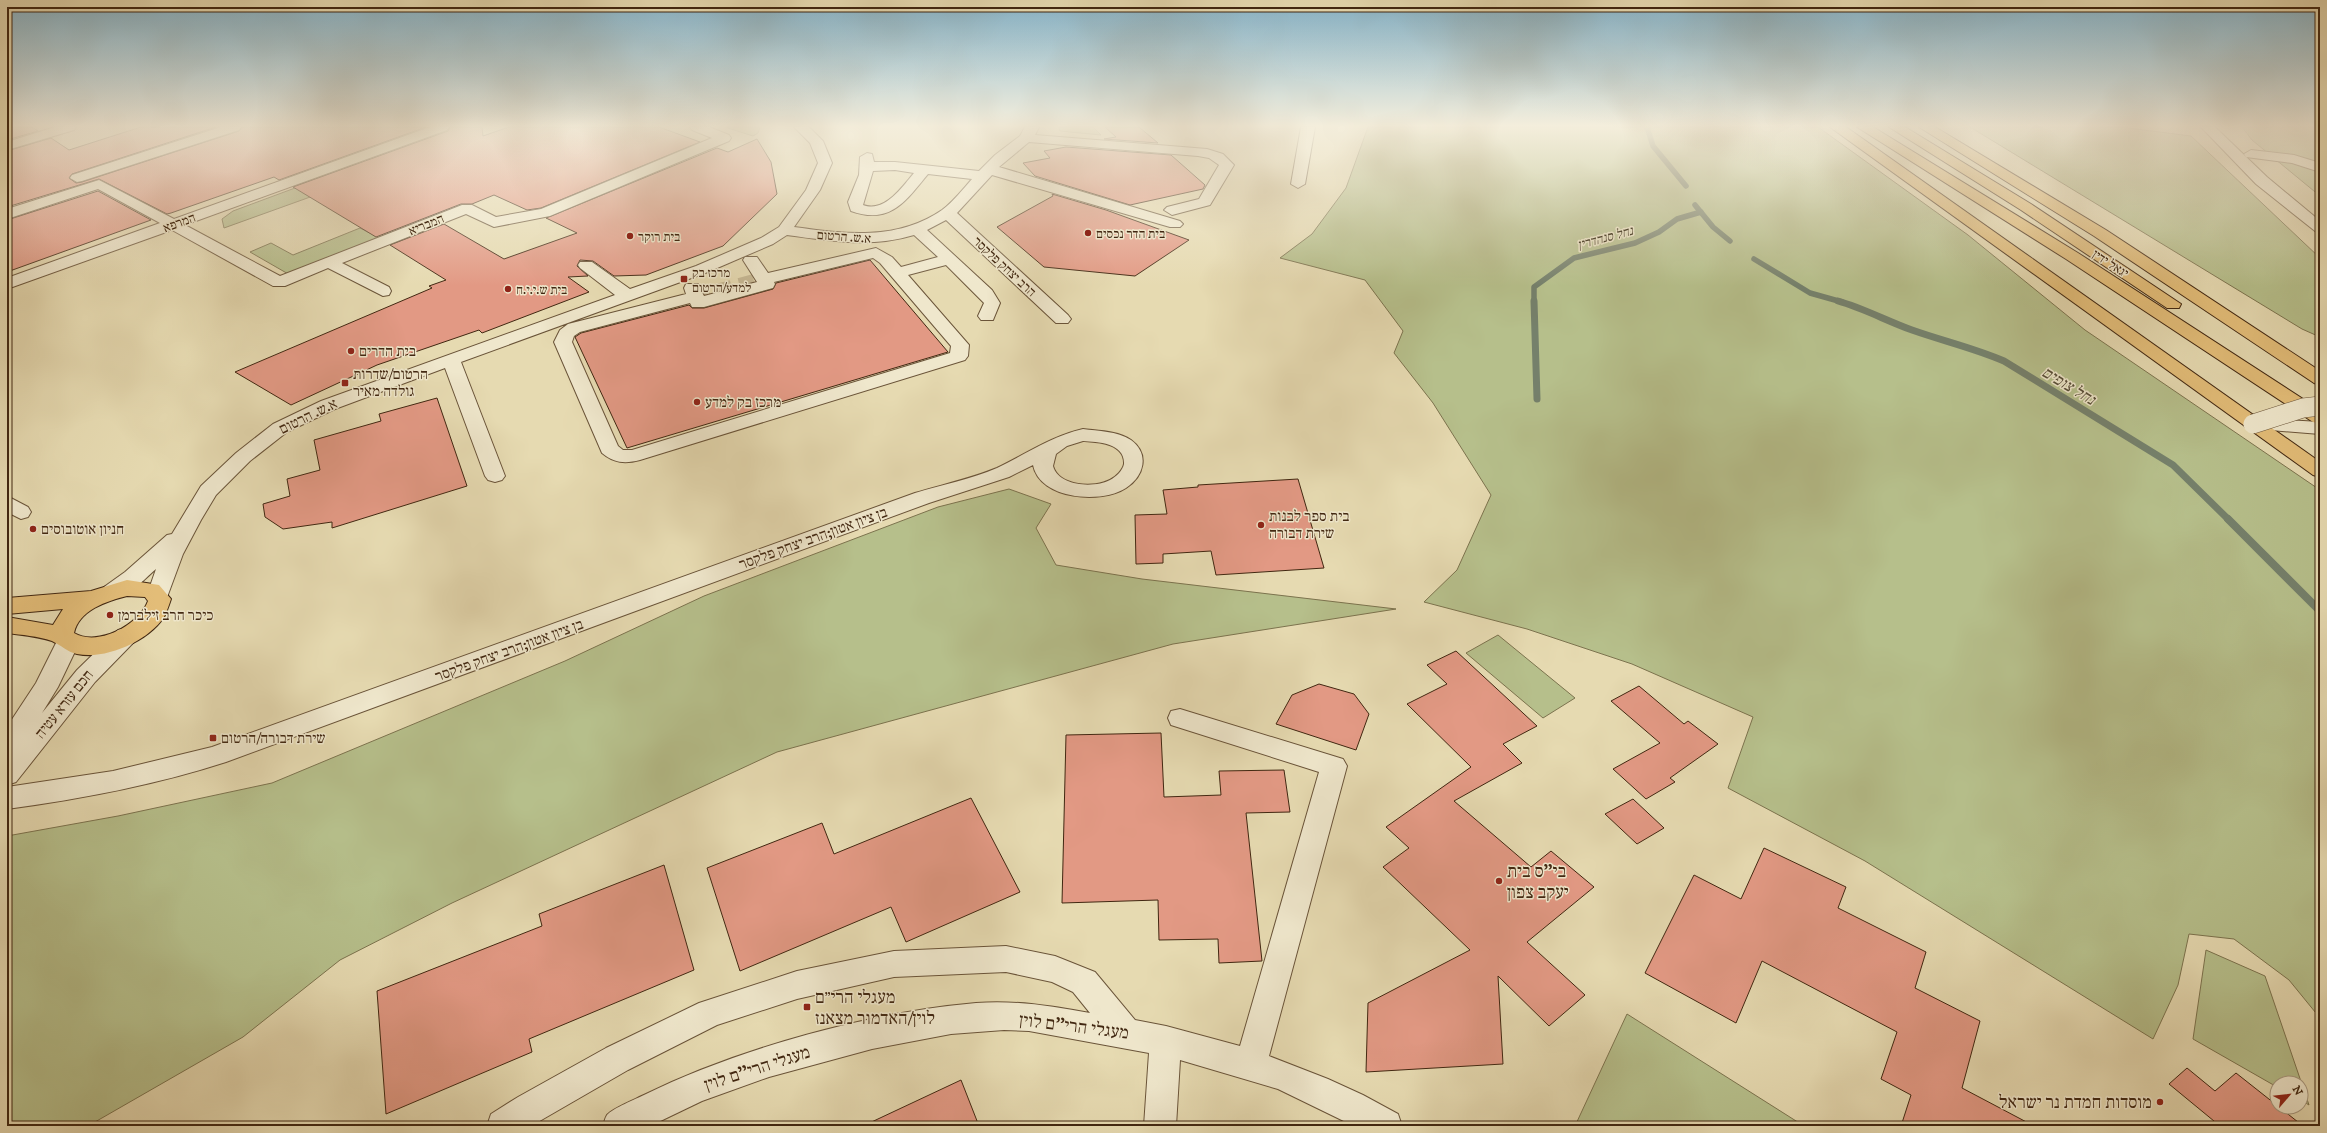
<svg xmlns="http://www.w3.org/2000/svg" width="2327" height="1133" font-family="'IM FELL DW Pica','Frank Ruhl Libre',serif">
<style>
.green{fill:#b6bf8b;stroke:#7c734e}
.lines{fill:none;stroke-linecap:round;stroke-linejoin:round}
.stream-far2{stroke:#75806b;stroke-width:5.5}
.stream-far1{stroke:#75806b;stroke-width:7}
.stream{stroke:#75806b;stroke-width:8}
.building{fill:#e29984;stroke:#412711}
.minor-tunnel{stroke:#c5b691;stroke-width:15;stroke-dasharray:15 8;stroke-linecap:butt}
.minor-casing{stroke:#6a5439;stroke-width:2}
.major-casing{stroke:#412711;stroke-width:2}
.highway-casing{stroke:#412711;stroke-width:2}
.minor{fill:#efe7cc;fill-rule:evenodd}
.major{fill:#e3bd78;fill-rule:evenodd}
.highway{fill:#e3bd78;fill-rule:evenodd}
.minor-bridge-casing{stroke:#6a5439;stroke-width:20;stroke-linecap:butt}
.minor-bridge{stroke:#efe7cc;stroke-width:19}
.poi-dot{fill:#8f2418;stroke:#efe7cc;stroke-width:1.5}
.labels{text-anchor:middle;stroke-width:3;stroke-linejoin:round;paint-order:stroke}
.far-street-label{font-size:13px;fill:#412711;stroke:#efe7cc}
.far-poi-label{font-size:13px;fill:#412711;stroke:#efe7cc;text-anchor:start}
.far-water-label{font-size:13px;font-style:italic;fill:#564c36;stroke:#efe7cc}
.poi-label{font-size:15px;fill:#412711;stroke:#efe7cc;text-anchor:start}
.street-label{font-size:15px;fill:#412711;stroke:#efe7cc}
.water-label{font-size:16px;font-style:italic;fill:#564c36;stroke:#efe7cc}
.near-poi-label{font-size:18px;fill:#412711;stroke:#efe7cc;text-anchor:start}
.near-street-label{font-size:18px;fill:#412711;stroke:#efe7cc}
</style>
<rect width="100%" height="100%" fill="#e6dab1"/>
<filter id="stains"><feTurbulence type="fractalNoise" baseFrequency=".005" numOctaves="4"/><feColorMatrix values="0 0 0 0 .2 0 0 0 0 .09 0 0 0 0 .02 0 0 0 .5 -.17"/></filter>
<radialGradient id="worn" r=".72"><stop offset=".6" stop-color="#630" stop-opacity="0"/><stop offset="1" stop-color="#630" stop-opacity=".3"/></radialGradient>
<g class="green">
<polygon points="725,127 760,127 758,133 753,136"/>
<polygon points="1059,127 1093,127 1101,135 1060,131"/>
<polygon points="1368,127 1818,127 1968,235 2085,330 2320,490 2320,1018 2289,980 2234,939 2189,934 2178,985 2153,1039 1865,861 1728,788 1753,717 1632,664 1527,629 1424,602 1457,570 1491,495 1433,403 1394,353 1403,331 1365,280 1280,258 1312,234 1346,188"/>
<polygon points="1970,127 2120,127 2191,136 2320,258 2320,337 2302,329"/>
<polygon points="2242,127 2320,127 2320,196 2252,140"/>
<polygon points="322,178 338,187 224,228 222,219 233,211"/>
<polygon points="360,228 380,238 290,275 250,252 271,243 293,255"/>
<polygon points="1009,489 1051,504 1036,528 1056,565 1142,579 1396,609 1173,644 777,752 452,903 340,960 243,1037 88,1126 7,1126 7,836 118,816 272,783 565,661 704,596 938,507"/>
<polygon points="1498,635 1575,698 1543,718 1466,653"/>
<polygon points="2206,950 2265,976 2309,1105 2301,1100 2301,1083 2277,1083 2277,1087 2193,1039"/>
<polygon points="1627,1014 1804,1126 1575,1126"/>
</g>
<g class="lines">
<g class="stream-far2">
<polyline points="1647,127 1653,146 1686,186"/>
<polyline points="1695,205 1713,227 1730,241"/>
<polyline points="1754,259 1810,293 1842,302"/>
<polyline points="1534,302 1534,287 1574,258 1635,243 1659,232 1677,219 1701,212"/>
</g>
<g class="stream-far1">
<polyline points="1534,301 1537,399"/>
<path d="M1838 301C1863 308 1887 321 1912 330 1943 341 1974 348 2004 361L2173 465 2229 520"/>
</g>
<polyline class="stream" points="2228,519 2320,611"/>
</g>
<g class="building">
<polygon points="7,127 32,127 38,131 7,140"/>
<polygon points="141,127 216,127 72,174 69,178 76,183 82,182 239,131 242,127 426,127 279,180 274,177 171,213 167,214 99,179 7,207 7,151 51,138 69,150"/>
<polygon points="450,127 482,127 483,136 509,127 659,127 700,142 541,208 527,210 494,195 472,204 461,204 376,237 293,187 448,131"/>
<polygon points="1105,127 1139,127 1158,143 1104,139 1116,137"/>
<polygon points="757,139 771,162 777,194 723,246 646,275 614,276 593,261 580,260 577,266 588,276 568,277 589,292 482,333 479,330 377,365 291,405 235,372 432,288 429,286 446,280 390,245 444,224 504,259 577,233 546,218 717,148 728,152"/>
<polygon points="1066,147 1171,155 1205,185 1203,189 1130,205 1035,176 1023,163 1050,158 1044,151"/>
<polygon points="98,191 151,220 7,272 7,220"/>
<polygon points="1052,194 1106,210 1189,240 1135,276 1044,267 997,227 1053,196"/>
<polygon points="870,260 948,352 627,448 575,337 581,333 689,305 692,308 704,308 773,289 776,283"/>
<polygon points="437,398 467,486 332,528 332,522 283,529 265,517 263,504 290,496 287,479 320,470 314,440 381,421 379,414"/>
<polygon points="1298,479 1324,568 1216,575 1211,551 1163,554 1163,563 1136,564 1135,515 1167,514 1163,490 1198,487 1198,485"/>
<polygon points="1456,651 1537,726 1503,744 1522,763 1454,801 1531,867 1551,851 1594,887 1527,942 1585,995 1549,1026 1498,976 1503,1064 1366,1072 1368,1003 1470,950 1383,867 1409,848 1386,827 1471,767 1407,704 1447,684 1427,665"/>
<polygon points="1319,684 1354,694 1369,714 1356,750 1276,724 1292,695"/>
<polygon points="1639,686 1684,724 1688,721 1718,744 1670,778 1675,782 1646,799 1613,769 1660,743 1611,701"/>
<polygon points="1161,733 1164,797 1221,795 1219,771 1284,770 1290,812 1246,813 1262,961 1219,963 1218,939 1159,940 1158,900 1062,903 1066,735"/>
<polygon points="971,798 1020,892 906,942 891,907 740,971 707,868 822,823 834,854"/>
<polygon points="1633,799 1664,828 1637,844 1605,814"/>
<polygon points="1764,848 1846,887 1838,908 1926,952 1915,988 1980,1021 1962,1088 2034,1126 1901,1126 1911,1095 1881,1079 1897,1032 1762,961 1736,1023 1645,973 1694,875 1741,899"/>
<polygon points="664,865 694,970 529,1039 532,1052 386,1114 377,991 542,926 539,914"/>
<polygon points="2187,1068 2215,1091 2236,1073 2303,1126 2220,1126 2169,1084"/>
<polygon points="961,1080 979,1126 863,1126"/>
</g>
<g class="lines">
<polyline class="minor-tunnel" points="695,297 764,279"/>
<defs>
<g id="minor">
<polygon points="55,127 76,127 74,130 7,150 7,142"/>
<polygon points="221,127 241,127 239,130 82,181 77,182 70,178 72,175"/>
<polygon points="430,127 449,127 447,130 185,225 280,276 462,205 472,205 496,217 541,209 712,138 692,130 690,127 709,127 729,135 731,138 729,141 550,216 494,227 466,214 342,263 389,287 391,291 389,295 383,296 328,268 285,286 273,286 172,230 7,289 7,278 160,223 98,189 7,219 7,209 99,180 174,219"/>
<path d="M794 127H809L823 141 832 163 820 190 794 227C845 234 897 241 942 210 953 202 963 189 972 179L928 174C905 202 890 225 851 211L848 202 859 175 860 157 867 153 872 154 874 162H895L979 171 995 155 1020 136 1025 127H1039L1035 135 1207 149 1223 154 1234 165 1210 205 1172 215 1164 210 1167 207 1199 199 1219 165 1209 158 1198 156 1029 142 999 167 1180 221 1183 224 1180 227H1170L992 175 957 213 1068 315 1071 319 1068 323H1056L946 220 927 230 992 290 1000 303 993 320H981L978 316 984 303 946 265 908 275 969 345 968 356 965 360 640 460C625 464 614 463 602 453L554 342 560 330 568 324 686 294 684 288 686 284H698L704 296 757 282 743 260 745 257H757L768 273 876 248 892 257 901 267 938 257 914 235C871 248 830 241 787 235L773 244 708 272 461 362 505 476 502 480 495 482 488 480 485 476 445 368 335 409 287 432 250 461 216 495 201 520 183 554 166 600 158 603 150 600 147 595 156 569C142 581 124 603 104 597L101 592 104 587 125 572 167 535 172 534 201 486 236 453 273 424 321 401 615 295 580 268 578 265 580 262H592L630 289 696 266 761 238 779 227 806 190 818 163 810 143ZM895 170 914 173C902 187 885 213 863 205L873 171ZM873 258 880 263 951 346 950 353 632 450H623L618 446 572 342 574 336 580 332 690 303 692 307H704L773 288 775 284 774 282Z"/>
<polygon points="1301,127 1315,127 1305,184 1298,188 1291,184"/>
<polygon points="2201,127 2215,127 2267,177 2320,221 2320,233 2315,231 2256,184"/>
<polygon points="2251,150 2294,155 2320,163 2320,172 2292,163 2246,157 2244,154"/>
<polygon points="2253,418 2320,422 2320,434 2246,428 2243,424 2246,420"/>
<path d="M1083 429C1098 431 1117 431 1131 440 1150 454 1144 476 1126 488 1102 504 1040 500 1033 465L1009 477 929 503 226 762C155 785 81 799 7 809V787L113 771 212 747 915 493C941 485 971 479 997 468 1026 454 1052 436 1083 429ZM1083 441C1098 442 1125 443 1124 464 1123 470 1116 477 1110 480 1095 488 1059 487 1053 466L1056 454 1067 446Z"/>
<polygon points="7,496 28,507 31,512 28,517 21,519 7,512"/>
<polygon points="126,628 134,630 138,636 134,642 95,682 16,782 7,785 7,727 36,683 59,637 67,635 75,637 79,643 58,687 42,713 77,670 118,630"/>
<path d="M1180 709 1343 759 1347 766 1269 1056 1328 1079 1363 1095 1398 1114 1402 1126H1354L1278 1089 1180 1060 1176 1126H1144L1149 1053 1029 1031 1004 1030 951 1034 872 1049 769 1077 702 1101 650 1126H603C604 1123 605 1118 607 1115 613 1108 636 1099 644 1095 739 1048 872 1012 976 1003 1015 1000 1052 1006 1090 1013L1073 992 1052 982 1006 972 894 977 797 999 717 1025 628 1070 531 1126H487L491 1114 518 1097 606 1048 699 1003 797 971 894 951 1006 946 1055 956 1095 972 1135 1020 1166 1026 1240 1046 1319 772 1171 725 1168 718 1171 711Z"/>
</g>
<path id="major" d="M127 580 159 585 171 599C169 605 167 611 164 617 148 641 106 660 77 654 67 652 61 645 52 641 38 636 22 635 7 633V617L53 625 63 609 7 614V598L91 591ZM127 596 145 597 148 601C139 625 98 647 74 633 79 610 107 601 127 596Z"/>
<g id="highway">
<polygon points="1830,127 1846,127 2320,462 2320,477 2313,475"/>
<polygon points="1857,127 1873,127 2078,253 2320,410 2320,424 2313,422 2066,259"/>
<polygon points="1889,127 1905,127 2031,204 2181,304 2179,308 2167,308 2021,210"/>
<polygon points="1919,127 1935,127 2106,230 2320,371 2320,385 2314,383 2094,236"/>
</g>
</defs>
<use href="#minor" class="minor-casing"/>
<use href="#major" class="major-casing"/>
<use href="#highway" class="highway-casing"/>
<use href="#minor" class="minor"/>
<use href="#major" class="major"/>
<use href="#highway" class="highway"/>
<defs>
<polyline id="minor-bridge" points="2253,424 2303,408 2320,406"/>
</defs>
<use href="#minor-bridge" class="minor-bridge-casing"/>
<use href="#minor-bridge" class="minor-bridge"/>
</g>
<linearGradient id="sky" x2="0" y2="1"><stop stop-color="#87b7ce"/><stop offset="0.44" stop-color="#f4eedc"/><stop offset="1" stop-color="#f4eedc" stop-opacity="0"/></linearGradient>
<rect width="2327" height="286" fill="url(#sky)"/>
<g class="poi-dot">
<circle cx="1088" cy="233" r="4"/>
<circle cx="630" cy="236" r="4"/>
<rect x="680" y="275" width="8" height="8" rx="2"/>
<circle cx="508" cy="289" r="4"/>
<circle cx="351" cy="351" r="4"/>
<rect x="341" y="379" width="8" height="8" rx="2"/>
<circle cx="697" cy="402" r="4"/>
<circle cx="1261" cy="525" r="4"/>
<circle cx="33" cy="529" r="4"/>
<circle cx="110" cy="615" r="4"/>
<rect x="209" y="734" width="8" height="8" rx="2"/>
<circle cx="1499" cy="881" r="4"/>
<rect x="803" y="1003" width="8" height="8" rx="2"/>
<circle cx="2160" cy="1102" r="4"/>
</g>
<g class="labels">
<g class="far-street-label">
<text transform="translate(179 222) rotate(-20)" y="5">המרפא</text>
<text transform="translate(426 224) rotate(-22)" y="5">המבריא</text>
<text transform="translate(844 236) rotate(4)" y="5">א.ש. הרטום</text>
<text transform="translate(2111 263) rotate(33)" y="5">יגאל ידין</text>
<text transform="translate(1005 266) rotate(43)" y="5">הרב יצחק פלקסר</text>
</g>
<g class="far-poi-label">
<text x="1096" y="238">בית הדר נכסים</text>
<text x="638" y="241">בית רוקר</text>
<text x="692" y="277">מרכז בק<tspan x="692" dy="15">למדע/הרטום</tspan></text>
<text x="516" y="294">בית ש.י.י.ח</text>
</g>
<g class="far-water-label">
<text transform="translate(1605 237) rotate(-15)" y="5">נחל סנהדרין</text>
</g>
<g class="poi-label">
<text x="359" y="356">בית הדרים</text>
<text x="353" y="379">הרטום/שדרות<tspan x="353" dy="17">גולדה מאיר</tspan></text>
<text x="705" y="407">מרכז בק למדע</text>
<text x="1269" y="521">בית ספר לבנות<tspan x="1269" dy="17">שירת דבורה</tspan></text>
<text x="41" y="534">חניון אוטובוסים</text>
<text x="118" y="620">כיכר הרב זילברמן</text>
<text x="221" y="743">שירת דבורה/הרטום</text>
</g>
<g class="street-label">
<text transform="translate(308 416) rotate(-26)" y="5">א.ש. הרטום</text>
<text transform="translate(813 538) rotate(-20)" y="5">בן ציון אטון;הרב יצחק פלקסר</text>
<text transform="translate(509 650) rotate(-20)" y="5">בן ציון אטון;הרב יצחק פלקסר</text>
<text transform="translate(64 704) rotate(-51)" y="5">חכם עזרא עטיה</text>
</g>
<g class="water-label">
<text transform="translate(2069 385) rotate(31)" y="6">נחל צופים</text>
</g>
<g class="near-poi-label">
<text x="1507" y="877">בי"ס בית<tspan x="1507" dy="21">יעקב צפון</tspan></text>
<text x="815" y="1003">מעגלי הרי״ם<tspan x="815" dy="21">לוין/האדמור מצאנז</tspan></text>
<text x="2152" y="1108" text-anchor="end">מוסדות חמדת נר ישראל</text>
</g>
<g class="near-street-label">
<text transform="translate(1074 1026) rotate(7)" y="6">מעגלי הרי''ם לוין</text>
<text transform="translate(757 1068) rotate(-18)" y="6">מעגלי הרי''ם לוין</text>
</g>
</g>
<rect width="2327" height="1133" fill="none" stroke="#e6dab1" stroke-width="24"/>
<rect x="8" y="8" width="2311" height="1117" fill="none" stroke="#412711" stroke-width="2"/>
<rect x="12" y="12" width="2303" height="1109" fill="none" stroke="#412711"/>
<g transform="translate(2289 1095) rotate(62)"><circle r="19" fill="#efe7cc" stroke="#a99a81"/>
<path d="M0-3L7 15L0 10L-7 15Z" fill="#8f2418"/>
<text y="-6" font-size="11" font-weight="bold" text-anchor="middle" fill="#412711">N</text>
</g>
<rect width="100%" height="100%" filter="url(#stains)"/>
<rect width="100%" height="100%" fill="url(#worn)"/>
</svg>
